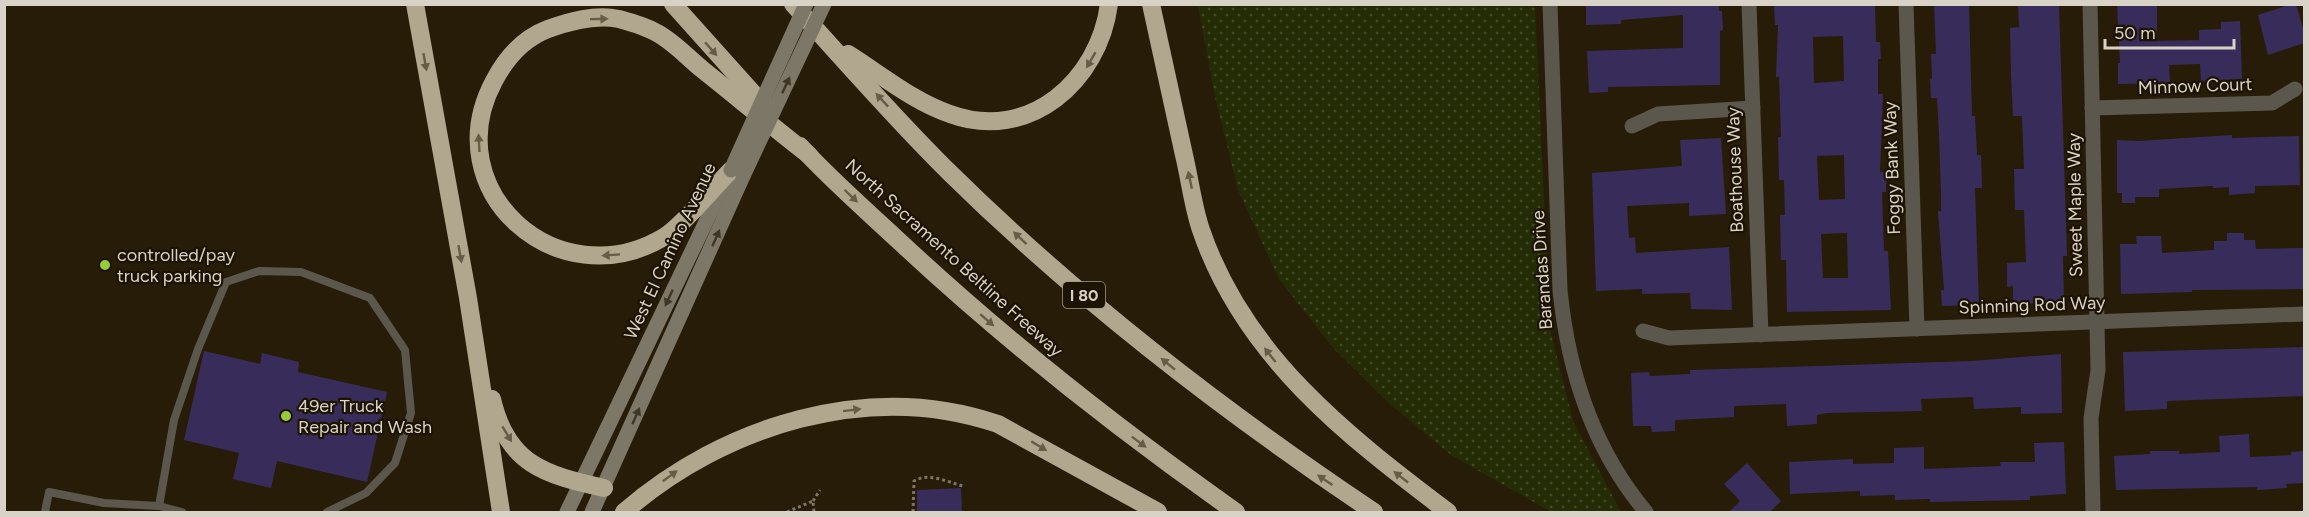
<svg xmlns="http://www.w3.org/2000/svg" width="2309" height="517" font-family="Figtree,sans-serif">
<style>
.grass{fill:url(#grass-dots)}
.building{fill:#382d5a;fill-rule:evenodd}
.lines{fill:none;stroke-linecap:round;stroke-linejoin:round}
.path{stroke:#7e7565;stroke-width:3;stroke-dasharray:3 3;stroke-linecap:butt}
.service{stroke:#5b574d;stroke-width:8}
.minor{stroke:#5b574d;stroke-width:15}
.secondary{stroke:#7d7768;stroke-width:15}
.motorway{stroke:#b0a78e;stroke-width:18}
.secondary-bridge{stroke:#7d7768;stroke-width:15}
.oneway{fill:#665d48}
.oneway2{fill:#3f3626}
.poi-dot{fill:#97cc38;stroke:#1d1302;stroke-width:2}
.labels{text-anchor:middle;stroke-width:4.5;stroke-linejoin:round;paint-order:stroke}
.shield{fill:#1d1302;stroke:#a1998b;stroke-width:1.5}
.shield-label{font-size:16px;font-weight:bold;fill:#d9d2c6}
.street-label{font-size:18px;fill:#d9d2c6;stroke:#1d1302}
.poi-label{font-size:18px;fill:#d9d2c6;stroke:#1d1302;text-anchor:start}
</style>
<defs>
<pattern id="grass-dots" width="8" height="8" patternUnits="userSpaceOnUse" patternTransform="scale(1.5)"><rect width="8" height="8" fill="#232c05"/><path d="M2 2h.1M6 6h.1" fill="none" stroke="#424a28" stroke-width="1.8" stroke-linecap="round"/></pattern>
</defs>
<rect width="100%" height="100%" fill="#271c08"/>
<polygon class="grass" points="1198,5 1535,5 1550,329 1573,421 1621,512 1551,512 1451,455 1391,405 1334,349 1279,279 1238,190 1215,97"/>
<g class="building">
<polygon points="1586,4 1719,4 1719,11 1722,11 1723,30 1720,31 1720,85 1608,87 1608,92 1589,93 1587,51 1683,48 1683,15 1621,20 1621,24 1586,25"/>
<path d="M1875 4 1876 42H1880L1881 59H1878V94H1883L1880 172H1886V192H1882L1884 251H1888L1891 310 1787 312 1786 260H1781L1780 215H1785L1784 180H1779L1778 137H1781L1779 77H1776L1778 25H1775L1774 6ZM1843 36 1844 81 1814 83 1813 37ZM1844 155 1845 199 1819 200 1817 156ZM1847 233 1848 278H1823L1821 234Z"/>
<polygon points="1934,4 1969,4 1972,116 1975,116 1977,155 1981,155 1982,188 1975,188 1979,305 1942,306 1941,290 1944,290 1938,211 1941,211 1941,195 1939,134 1937,98 1931,98 1930,79 1932,78 1931,54 1936,54"/>
<polygon points="2018,4 2059,4 2067,256 2063,256 2064,303 2013,304 2013,286 2007,287 2007,263 2026,262 2024,210 2015,210 2014,169 2024,169 2022,116 2013,116 2011,75 2010,28 2019,27"/>
<polygon points="2117,4 2157,4 2157,41 2199,40 2199,30 2221,29 2221,22 2240,21 2242,79 2201,81 2200,64 2169,65 2170,83 2118,84 2118,63 2120,63"/>
<polygon points="2292,4 2296,4 2304,32 2304,43 2268,55 2258,15"/>
<polygon points="2232,135 2232,138 2299,136 2300,185 2255,186 2255,193 2229,195 2229,187 2213,188 2213,186 2159,189 2159,197 2135,197 2135,203 2122,203 2122,193 2117,193 2117,140 2138,141"/>
<polygon points="1721,138 1726,214 1689,216 1689,203 1627,206 1629,238 1635,237 1636,253 1729,247 1732,310 1691,309 1690,293 1642,294 1642,289 1596,291 1592,173 1682,166 1680,140"/>
<polygon points="2227,233 2244,233 2244,240 2255,240 2256,249 2303,248 2303,289 2192,290 2192,292 2121,294 2120,244 2137,244 2136,236 2161,236 2162,253 2214,250 2214,241 2227,241"/>
<polygon points="2304,347 2304,396 2167,401 2167,409 2125,411 2123,352"/>
<polygon points="204,351 260,364 262,353 299,362 298,372 387,392 367,482 277,461 271,488 233,479 239,453 184,440"/>
<polygon points="2061,354 2062,413 2021,414 2021,407 1974,409 1973,397 1921,399 1922,411 1827,413 1817,415 1817,424 1787,426 1786,404 1734,406 1734,417 1675,420 1675,431 1652,432 1651,426 1633,426 1631,373 1649,372 1650,376 1690,374 1690,370 1972,361"/>
<polygon points="2249,434 2250,457 2291,455 2291,452 2304,451 2304,483 2286,484 2287,488 2257,490 2257,487 2116,490 2114,456 2150,454 2150,451 2179,451 2179,454 2220,452 2219,436"/>
<polygon points="2064,442 2066,494 2030,496 2030,500 1930,502 1930,499 1895,500 1895,495 1860,496 1860,491 1790,494 1789,462 1853,459 1853,464 1894,463 1894,448 1924,447 1924,469 2001,466 2000,462 2035,462 2034,443"/>
<polygon points="1747,463 1781,501 1769,513 1728,513 1740,501 1724,484"/>
<polygon points="961,488 962,513 917,513 917,490"/>
</g>
<g class="lines">
<g class="path">
<polyline points="813,501 820,490"/>
<polyline points="787,512 813,501 814,512"/>
<path d="M913 512 914 481C929 472 947 482 963 486"/>
<polyline points="975,512 975,511"/>
</g>
<g class="service">
<polyline points="159,506 174,420 198,349 226,282 259,271 301,272 370,298 405,350 411,413 395,463 366,493 327,512"/>
<polyline points="45,512 49,492 104,503 159,506 182,512"/>
</g>
<g class="minor">
<path d="M1550 4 1560 290C1568 371 1593 449 1646 512"/>
<polyline points="1749,4 1761,335"/>
<polyline points="1906,4 1917,329"/>
<polyline points="2090,4 2098,370 2091,418 2093,512"/>
<polyline points="2092,108 2272,103 2295,89"/>
<polyline points="1632,126 1658,114 1753,108"/>
<polyline points="1643,331 1669,338 2304,314"/>
</g>
<g class="secondary">
<polyline points="567,512 726,180"/>
<polyline points="592,512 743,176"/>
</g>
<g class="motorway">
<polyline points="415,4 468,298 501,512"/>
<polyline points="673,4 768,110"/>
<path d="M793 4C845 61 896 120 950 173 1080 301 1223 411 1374 512"/>
<path d="M1151 4C1162 55 1173 105 1184 155 1190 180 1193 207 1201 230 1244 356 1346 435 1448 512"/>
<path d="M848 54C880 74 914 102 950 114 1029 143 1099 81 1109 4"/>
<path d="M800 146C831 180 866 210 899 241 1005 340 1118 429 1236 512"/>
<path d="M731 170C715 186 681 227 664 237 558 300 435 191 494 81 506 58 524 38 548 29 570 21 595 14 619 19 630 22 647 27 657 33 674 42 688 58 703 70 738 98 773 127 809 155"/>
<path d="M492 399C507 465 546 475 604 488"/>
<path d="M624 512C724 425 869 380 998 424L1158 512"/>
</g>
<g class="secondary-bridge">
<polyline points="731,170 806,4"/>
<polyline points="743,176 824,4"/>
</g>
</g>
<defs><path id="oneway-solid" d="M-6-.8H1V-3.2L6.5 0L1 3.2V.8H-6Z" transform="scale(1.5)"/></defs>
<g class="oneway">
<use href="#oneway-solid" transform="translate(599 19) rotate(-1)"/>
<use href="#oneway-solid" transform="translate(711 49) rotate(49)"/>
<use href="#oneway-solid" transform="translate(1091 60) rotate(120)"/>
<use href="#oneway-solid" transform="translate(425 62) rotate(80)"/>
<use href="#oneway-solid" transform="translate(882 100) rotate(-133)"/>
<use href="#oneway-solid" transform="translate(479 143) rotate(-93)"/>
<use href="#oneway-solid" transform="translate(1190 180) rotate(-102)"/>
<use href="#oneway-solid" transform="translate(851 196) rotate(44)"/>
<use href="#oneway-solid" transform="translate(1020 238) rotate(-137)"/>
<use href="#oneway-solid" transform="translate(460 254) rotate(80)"/>
<use href="#oneway-solid" transform="translate(611 255) rotate(176)"/>
<use href="#oneway-solid" transform="translate(987 320) rotate(41)"/>
<use href="#oneway-solid" transform="translate(1270 355) rotate(-128)"/>
<use href="#oneway-solid" transform="translate(1168 364) rotate(-141)"/>
<use href="#oneway-solid" transform="translate(852 410) rotate(-7)"/>
<use href="#oneway-solid" transform="translate(507 434) rotate(59)"/>
<use href="#oneway-solid" transform="translate(1139 442) rotate(37)"/>
<use href="#oneway-solid" transform="translate(1039 446) rotate(31)"/>
<use href="#oneway-solid" transform="translate(670 476) rotate(-36)"/>
<use href="#oneway-solid" transform="translate(1401 477) rotate(-142)"/>
<use href="#oneway-solid" transform="translate(1325 480) rotate(-146)"/>
</g>
<g class="oneway2">
<use href="#oneway-solid" transform="translate(786 85) rotate(-65)"/>
<use href="#oneway-solid" transform="translate(716 238) rotate(-66)"/>
<use href="#oneway-solid" transform="translate(669 298) rotate(115)"/>
<use href="#oneway-solid" transform="translate(636 416) rotate(-66)"/>
</g>
<g class="poi-dot">
<circle cx="105" cy="265" r="6"/>
<circle cx="286" cy="416" r="6"/>
</g>
<g class="labels">
<rect class="shield" x="1063" y="282" width="42" height="26" rx="4.5"/>
<g class="shield-label">
<text x="1084" y="301">I 80</text>
</g>
<g class="street-label">
<text transform="translate(2195 86) rotate(-2)" y="6">Minnow Court</text>
<text transform="translate(1892 168) rotate(-92)" y="6">Foggy Bank Way</text>
<text transform="translate(1735 170) rotate(-92)" y="6">Boathouse Way</text>
<text transform="translate(2075 205) rotate(-91)" y="6">Sweet Maple Way</text>
<text transform="translate(670 251) rotate(-65)" y="6">West El Camino Avenue</text>
<text transform="translate(954 258) rotate(42)" y="6">North Sacramento Beltline Freeway</text>
<text transform="translate(1542 270) rotate(-94)" y="6">Barandas Drive</text>
<text transform="translate(2032 305) rotate(-2)" y="6">Spinning Rod Way</text>
</g>
<g class="poi-label">
<text x="117" y="261">controlled/pay<tspan x="117" dy="21">truck parking</tspan></text>
<text x="298" y="412">49er Truck<tspan x="298" dy="21">Repair and Wash</tspan></text>
</g>
</g>
<rect width="2309" height="517" fill="none" stroke="#d9d2c6" stroke-width="12"/>
<path d="M2105 39v9h129v-9" fill="none" stroke="#d9d2c6" stroke-width="3"/>
<text x="2114" y="39" font-size="18" fill="#d9d2c6" stroke="#1d1302" stroke-width="4.5" paint-order="stroke">50 m</text>
</svg>
